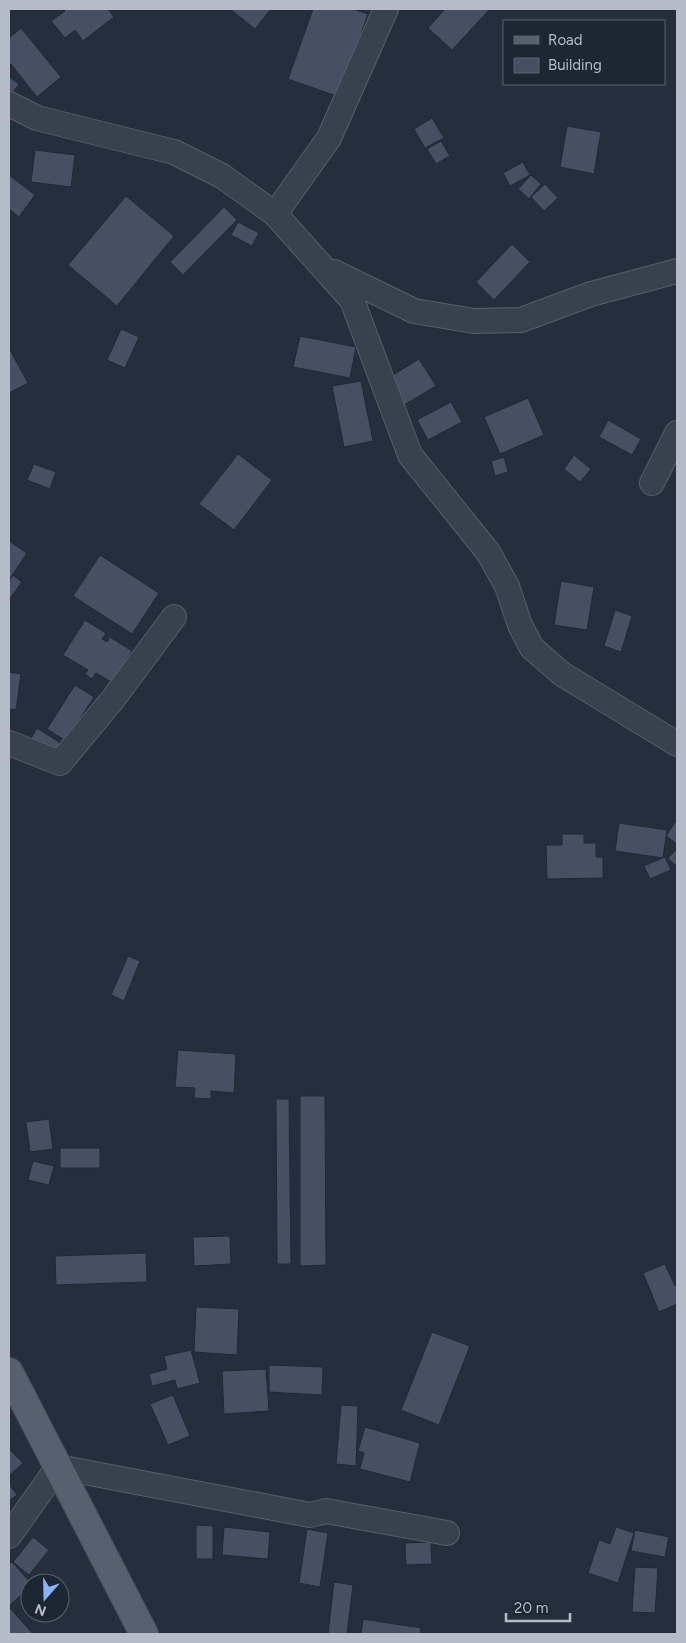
<svg xmlns="http://www.w3.org/2000/svg" width="686" height="1643" font-family="Figtree,sans-serif">
<style>
.building{fill:#455162;stroke:#1f2835}
.lines{fill:none;stroke-linecap:round;stroke-linejoin:round}
.minor-casing{stroke:#565f6c;stroke-width:26}
.major-casing{stroke:#414a57;stroke-width:30}
.minor{stroke:#38414e;stroke-width:24}
.major{stroke:#56606e;stroke-width:28}
</style>
<rect width="100%" height="100%" fill="#242f3e"/>
<g class="building">
<polygon points="63,9 108,9 114,17 83,41 75,30 65,38 51,21 65,11"/>
<polygon points="230,9 271,9 255,29"/>
<polygon points="313,9 353,9 368,14 339,97 288,79"/>
<polygon points="445,9 490,9 452,50 428,28"/>
<polygon points="21,28 61,77 37,97 11,64 9,66 9,38"/>
<polygon points="9,77 19,84 9,98"/>
<polygon points="432,118 444,138 425,148 414,129"/>
<polygon points="567,126 601,132 594,174 560,167"/>
<polygon points="441,141 450,156 436,164 427,149"/>
<polygon points="35,150 75,155 71,187 31,182"/>
<polygon points="523,162 530,175 510,186 503,173"/>
<polygon points="9,175 35,195 19,217 9,209"/>
<polygon points="531,175 541,184 529,199 518,189"/>
<polygon points="545,184 558,198 544,211 531,197"/>
<polygon points="126,196 174,236 117,306 68,265"/>
<polygon points="224,207 237,220 183,275 170,262"/>
<polygon points="238,222 259,233 252,246 231,235"/>
<polygon points="512,244 530,262 494,300 476,282"/>
<polygon points="121,329 139,337 125,368 107,360"/>
<polygon points="300,336 356,347 350,378 293,367"/>
<polygon points="9,348 28,383 9,393"/>
<polygon points="419,359 436,386 404,405 388,378"/>
<polygon points="361,381 373,441 344,447 332,386"/>
<polygon points="528,398 544,435 500,454 484,417"/>
<polygon points="451,402 462,422 428,440 417,420"/>
<polygon points="608,420 641,439 632,455 599,437"/>
<polygon points="238,454 272,480 234,530 199,504"/>
<polygon points="574,455 591,469 580,482 564,469"/>
<polygon points="504,457 508,472 495,476 491,461"/>
<polygon points="34,464 56,472 50,489 27,480"/>
<polygon points="9,541 27,553 9,580"/>
<polygon points="100,555 159,593 132,634 73,596"/>
<polygon points="13,575 22,582 9,600 9,581"/>
<polygon points="561,581 594,587 587,630 554,625"/>
<polygon points="615,610 632,616 621,652 604,646"/>
<polygon points="85,620 106,633 102,639 107,642 110,637 132,651 113,683 96,673 92,679 85,674 88,670 63,655"/>
<polygon points="9,672 21,674 16,710 9,709"/>
<polygon points="75,685 94,697 66,741 47,729"/>
<polygon points="37,728 62,744 54,757 29,742"/>
<polygon points="677,819 677,844 666,836"/>
<polygon points="619,823 667,830 663,858 615,851"/>
<polygon points="562,834 584,834 584,843 596,843 596,857 603,857 603,878 547,879 546,845 562,845"/>
<polygon points="677,849 677,863 675,865 668,858"/>
<polygon points="665,857 671,870 650,879 644,866"/>
<polygon points="128,956 140,961 124,1001 111,995"/>
<polygon points="178,1050 236,1054 234,1093 211,1091 211,1099 194,1098 195,1088 175,1087"/>
<polygon points="300,1096 325,1096 326,1265 300,1266"/>
<polygon points="276,1099 289,1099 291,1264 277,1264"/>
<polygon points="49,1119 53,1149 30,1152 26,1122"/>
<rect x="60" y="1148" width="40" height="20"/>
<polygon points="33,1161 54,1166 49,1185 28,1180"/>
<polygon points="230,1236 231,1264 194,1266 193,1237"/>
<polygon points="146,1253 147,1282 56,1285 55,1256"/>
<polygon points="665,1264 675,1286 677,1285 677,1304 659,1312 643,1273"/>
<polygon points="196,1307 239,1309 237,1355 194,1352"/>
<polygon points="432,1332 470,1346 439,1425 401,1410"/>
<polygon points="191,1350 200,1383 177,1389 175,1380 152,1386 149,1374 167,1369 164,1356"/>
<polygon points="269,1365 323,1367 322,1395 269,1392"/>
<polygon points="266,1369 269,1411 224,1414 222,1371"/>
<polygon points="173,1395 190,1436 168,1445 150,1404"/>
<polygon points="341,1405 358,1406 356,1466 336,1464"/>
<polygon points="365,1427 420,1443 410,1482 360,1469 364,1453 358,1451"/>
<polygon points="9,1449 23,1463 9,1476"/>
<polygon points="9,1484 17,1495 9,1501"/>
<polygon points="196,1525 213,1526 213,1559 196,1559"/>
<polygon points="224,1527 270,1532 268,1559 222,1555"/>
<polygon points="616,1527 634,1533 618,1583 588,1573 599,1540 610,1544"/>
<polygon points="307,1529 328,1533 320,1587 299,1583"/>
<polygon points="635,1530 669,1537 665,1557 631,1551"/>
<polygon points="33,1537 49,1550 29,1575 13,1562"/>
<polygon points="431,1542 432,1564 406,1565 405,1543"/>
<polygon points="12,1562 31,1583 30,1587 9,1606 9,1564"/>
<polygon points="635,1567 658,1568 655,1613 632,1612"/>
<polygon points="334,1582 353,1585 347,1634 328,1634"/>
<polygon points="9,1607 33,1634 9,1634"/>
<polygon points="363,1619 421,1628 420,1634 361,1634"/>
</g>
<g class="lines">
<defs>
<g id="minor">
<polyline points="9,104 37,118 174,152 222,176 275,214 352,300 410,455 488,552 507,586 520,625 532,648 562,674 677,744"/>
<polyline points="275,214 329,138 386,9"/>
<polyline points="334,272 414,311 474,321 521,320 591,294 677,271"/>
<polyline points="652,483 677,433"/>
<polyline points="9,743 60,763 113,699 174,617"/>
<polyline points="9,1536 58,1467 310,1515 326,1511 447,1533"/>
</g>
<polyline id="major" points="9,1372 144,1634"/>
</defs>
<use href="#minor" class="minor-casing"/>
<use href="#major" class="major-casing"/>
<use href="#minor" class="minor"/>
<use href="#major" class="major"/>
</g>
<rect width="686" height="1643" fill="none" stroke="#b4bcc9" stroke-width="20"/>
<rect x="503" y="20" width="162" height="65" fill="#1d2633" stroke="#59626f"/>
<rect x="514" y="36" width="25" height="8" fill="#56606e" stroke="#59626f"/>
<text x="548" y="45" font-size="15" fill="#b4bcc9">Road</text>
<rect x="514" y="58" width="25" height="15" fill="#455162" stroke="#59626f"/>
<text x="548" y="70" font-size="15" fill="#b4bcc9">Building</text>
<g transform="translate(45 1598) rotate(200)"><circle r="24" fill="#1d2633" stroke="#59626f"/>
<path d="M0-4L9 19L0 12L-9 19Z" fill="#8ab4f8"/>
<text y="-8" font-size="14" font-weight="bold" text-anchor="middle" fill="#b4bcc9">N</text>
</g>
<path d="M506 1613v8h64v-8" fill="none" stroke="#b4bcc9" stroke-width="2.5"/>
<text x="514" y="1613" font-size="15" fill="#b4bcc9" stroke="#1d2633" stroke-width="4" paint-order="stroke">20 m</text>
</svg>
